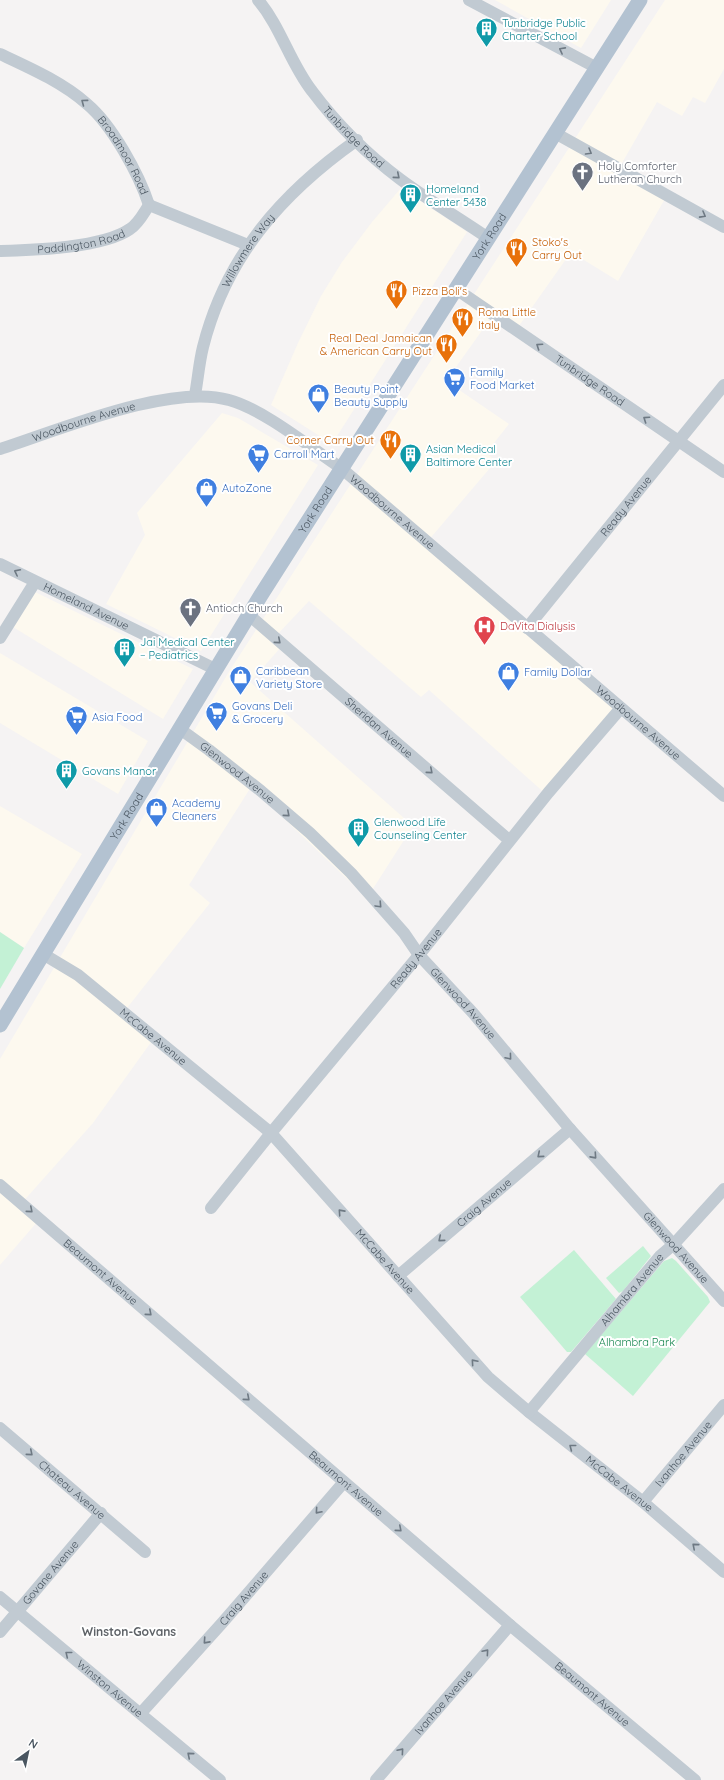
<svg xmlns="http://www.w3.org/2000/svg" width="724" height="1780" font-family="Quicksand,sans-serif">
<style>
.commercial{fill:#fdf9ef}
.green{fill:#c3f1d5}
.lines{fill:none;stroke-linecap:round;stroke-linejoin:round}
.minor{stroke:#c1cad2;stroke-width:12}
.major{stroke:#b3c2d1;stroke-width:15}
.oneway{stroke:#6e7983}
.labels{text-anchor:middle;stroke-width:4;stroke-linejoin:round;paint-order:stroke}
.culture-label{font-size:11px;fill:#0d838f;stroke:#fff;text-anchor:start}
.street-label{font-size:11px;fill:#4a5661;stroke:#fff}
.worship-label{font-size:11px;fill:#5b616d;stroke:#fff;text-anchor:start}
.food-label{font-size:11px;fill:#c56008;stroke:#fff;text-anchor:start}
.shop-label{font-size:11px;fill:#366cbe;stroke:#fff;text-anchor:start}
.health-label{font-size:11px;fill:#be3a42;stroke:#fff;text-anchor:start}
.park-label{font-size:11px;fill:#17864f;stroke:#fff}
.neighbourhood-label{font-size:12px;font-weight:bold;fill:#5f6368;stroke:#fff}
</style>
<rect width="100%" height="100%" fill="#f5f3f3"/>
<g class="commercial">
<polygon points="495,0 611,0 581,48"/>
<polygon points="665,0 724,0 724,69 705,103 693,97 682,116 657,102 618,170 666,197 618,281 571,252 516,330 493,315 446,381 509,424 486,453 496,461 427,542 618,709 548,796 429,690 421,697 309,601 274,638 282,646 250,682 413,826 367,898 251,787 189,885 210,903 123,1013 154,1038 93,1123 20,1205 38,1221 0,1265 0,1059 230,670"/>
<polygon points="401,188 467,232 332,444 271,405 298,343 321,296 342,262 372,222"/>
<polygon points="222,413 238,418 318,465 201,651 106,604 145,535 137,513"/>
<polygon points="35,592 193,669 163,719 13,627"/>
<polygon points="0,653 148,741 118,794 0,723"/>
<polygon points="0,806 82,854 24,948 0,932"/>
</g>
<g class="green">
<polygon points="0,932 24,948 0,989"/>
<polygon points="643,1246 651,1256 623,1291 619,1293 606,1278"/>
<polygon points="574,1250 616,1299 571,1352 567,1352 520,1297"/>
<polygon points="672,1258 676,1261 708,1297 710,1302 633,1396 585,1354 664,1261"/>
</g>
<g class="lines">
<g class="minor">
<path id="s1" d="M258 0C281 27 290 63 312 91 336 123 368 155 400 179 428 200 459 218 488 238"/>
<polyline points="469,0 597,68"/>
<path id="s2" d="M0 54C30 68 62 82 87 104 112 125 139 174 149 205"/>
<polyline points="555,133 724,227"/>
<polyline points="149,205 248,245"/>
<path id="s3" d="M0 251C33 250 103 248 130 229 139 223 143 214 149 205"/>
<path id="s4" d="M456 289 724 472"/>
<path id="s5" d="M195 395C198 379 199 363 203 347 226 256 282 193 357 140"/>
<path id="s6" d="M0 449C59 430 171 383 229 400 263 409 311 448 341 468L724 796"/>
<path id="s7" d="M0 564 215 669"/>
<path id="s8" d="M249 615 509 840"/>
<path id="s9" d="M527 628 724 385"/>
<polyline points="0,638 35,582"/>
<path id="s10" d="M180 729 209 750 261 791 310 833 351 873 404 933 419 955 473 1013 570 1129 724 1301"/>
<path id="s11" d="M43 954 78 975 271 1133 488 1377 529 1412 643 1502 724 1572"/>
<path id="s12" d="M0 1185 510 1625 695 1780"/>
<path id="s13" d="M211 1208 271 1133 419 955 548 793 621 708"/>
<path id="s14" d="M398 1276 570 1129"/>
<path id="s15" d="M529 1412 660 1256 674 1244 724 1189"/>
<path id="s16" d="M0 1428 145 1552"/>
<path id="s17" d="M643 1502 724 1405"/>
<path id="s18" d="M0 1597 220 1780"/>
<path id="s19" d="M0 1632 101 1513"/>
<path id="s20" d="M141 1713 223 1622 344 1482"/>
<path id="s21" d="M376 1780 510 1625"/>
</g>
<path class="major" id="s22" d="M0 1025 261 595 640 0"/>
</g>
<defs><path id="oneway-chevron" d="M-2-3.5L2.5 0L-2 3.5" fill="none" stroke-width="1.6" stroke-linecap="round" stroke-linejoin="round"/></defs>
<g class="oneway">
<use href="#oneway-chevron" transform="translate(562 50) rotate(-152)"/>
<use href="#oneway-chevron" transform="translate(84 102) rotate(-143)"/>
<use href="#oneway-chevron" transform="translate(589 152) rotate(30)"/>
<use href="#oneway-chevron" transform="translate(397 176) rotate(40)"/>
<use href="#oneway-chevron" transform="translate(703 215) rotate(29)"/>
<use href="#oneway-chevron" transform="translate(539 346) rotate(-146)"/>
<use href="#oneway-chevron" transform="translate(646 419) rotate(-146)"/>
<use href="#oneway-chevron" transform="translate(17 572) rotate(-153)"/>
<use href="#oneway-chevron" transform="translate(278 641) rotate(41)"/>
<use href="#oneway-chevron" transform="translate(430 771) rotate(41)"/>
<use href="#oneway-chevron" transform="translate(287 814) rotate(41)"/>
<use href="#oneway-chevron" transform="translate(379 905) rotate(47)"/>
<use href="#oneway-chevron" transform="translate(509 1057) rotate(50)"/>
<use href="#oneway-chevron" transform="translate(540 1155) rotate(140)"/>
<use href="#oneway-chevron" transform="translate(594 1156) rotate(48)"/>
<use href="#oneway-chevron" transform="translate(30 1210) rotate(41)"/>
<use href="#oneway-chevron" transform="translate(341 1212) rotate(-132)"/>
<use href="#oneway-chevron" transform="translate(441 1239) rotate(140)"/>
<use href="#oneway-chevron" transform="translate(149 1313) rotate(41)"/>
<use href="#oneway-chevron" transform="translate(474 1362) rotate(-131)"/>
<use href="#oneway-chevron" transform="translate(247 1398) rotate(41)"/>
<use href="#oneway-chevron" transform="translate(572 1447) rotate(-142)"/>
<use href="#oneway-chevron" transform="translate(30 1453) rotate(40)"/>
<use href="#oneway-chevron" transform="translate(318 1511) rotate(131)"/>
<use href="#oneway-chevron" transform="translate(399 1529) rotate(41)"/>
<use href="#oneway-chevron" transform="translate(695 1546) rotate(-139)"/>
<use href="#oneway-chevron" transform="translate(206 1641) rotate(132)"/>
<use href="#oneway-chevron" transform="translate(486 1652) rotate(-49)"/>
<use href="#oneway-chevron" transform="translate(68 1654) rotate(-141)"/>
<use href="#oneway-chevron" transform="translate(401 1751) rotate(-49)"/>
<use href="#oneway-chevron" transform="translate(190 1755) rotate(-140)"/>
</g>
<defs>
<symbol id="building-pin" viewBox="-11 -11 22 30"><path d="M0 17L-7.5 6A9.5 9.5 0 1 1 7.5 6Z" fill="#0f9aa8" stroke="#fff"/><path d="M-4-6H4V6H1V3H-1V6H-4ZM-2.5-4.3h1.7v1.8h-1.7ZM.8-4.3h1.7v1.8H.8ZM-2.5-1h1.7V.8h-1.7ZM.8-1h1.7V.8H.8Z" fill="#fff"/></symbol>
<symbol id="church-pin" viewBox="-11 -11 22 30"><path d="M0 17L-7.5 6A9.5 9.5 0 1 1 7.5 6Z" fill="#6b7280" stroke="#fff"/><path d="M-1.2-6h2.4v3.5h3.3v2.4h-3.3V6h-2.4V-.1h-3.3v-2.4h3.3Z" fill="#fff"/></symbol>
<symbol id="restaurant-pin" viewBox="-11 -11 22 30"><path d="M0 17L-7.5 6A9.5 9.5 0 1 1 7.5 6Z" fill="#e8710a" stroke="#fff"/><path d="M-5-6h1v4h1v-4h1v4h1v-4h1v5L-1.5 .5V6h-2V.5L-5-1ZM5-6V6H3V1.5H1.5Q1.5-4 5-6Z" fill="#fff"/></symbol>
<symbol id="supermarket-pin" viewBox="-11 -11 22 30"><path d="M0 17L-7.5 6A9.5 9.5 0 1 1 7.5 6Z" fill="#3f7fe0" stroke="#fff"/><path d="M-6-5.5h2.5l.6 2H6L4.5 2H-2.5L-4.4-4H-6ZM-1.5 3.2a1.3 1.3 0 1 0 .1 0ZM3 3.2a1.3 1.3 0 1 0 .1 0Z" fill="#fff"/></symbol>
<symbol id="shop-pin" viewBox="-11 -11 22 30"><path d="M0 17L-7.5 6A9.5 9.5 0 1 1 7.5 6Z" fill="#3f7fe0" stroke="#fff"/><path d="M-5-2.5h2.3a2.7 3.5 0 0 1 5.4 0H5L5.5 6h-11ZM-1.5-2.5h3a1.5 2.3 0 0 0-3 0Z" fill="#fff"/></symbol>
<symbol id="hospital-pin" viewBox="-11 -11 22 30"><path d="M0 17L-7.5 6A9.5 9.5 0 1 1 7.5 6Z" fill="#e0444e" stroke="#fff"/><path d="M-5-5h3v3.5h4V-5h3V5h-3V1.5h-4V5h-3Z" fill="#fff"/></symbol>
</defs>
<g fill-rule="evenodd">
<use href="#building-pin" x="474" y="16" width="25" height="34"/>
<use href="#church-pin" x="570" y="160" width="25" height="34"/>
<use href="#building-pin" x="398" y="182" width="25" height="34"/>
<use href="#restaurant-pin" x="504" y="236" width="25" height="34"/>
<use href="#restaurant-pin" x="384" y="278" width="25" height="34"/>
<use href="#restaurant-pin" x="450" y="306" width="25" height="34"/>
<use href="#restaurant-pin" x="434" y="332" width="25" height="34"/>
<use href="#supermarket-pin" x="442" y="366" width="25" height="34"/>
<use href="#shop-pin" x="306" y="382" width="25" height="34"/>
<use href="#restaurant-pin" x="378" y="428" width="25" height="34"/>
<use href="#supermarket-pin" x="246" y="442" width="25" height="34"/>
<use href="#building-pin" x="398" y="442" width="25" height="34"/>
<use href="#shop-pin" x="194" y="476" width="25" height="34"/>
<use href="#church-pin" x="178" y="596" width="25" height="34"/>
<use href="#hospital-pin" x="472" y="614" width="25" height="34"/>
<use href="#building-pin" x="112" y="636" width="25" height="34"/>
<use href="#shop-pin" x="496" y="660" width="25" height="34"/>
<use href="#shop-pin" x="228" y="664" width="25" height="34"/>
<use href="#supermarket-pin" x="204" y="700" width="25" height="34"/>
<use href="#supermarket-pin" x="64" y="704" width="25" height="34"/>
<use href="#building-pin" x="54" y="758" width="25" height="34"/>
<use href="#shop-pin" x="144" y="796" width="25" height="34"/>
<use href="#building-pin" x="346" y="816" width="25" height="34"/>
</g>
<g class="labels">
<g class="culture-label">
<text x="502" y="27">Tunbridge Public<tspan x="502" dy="13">Charter School</tspan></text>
<text x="426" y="193">Homeland<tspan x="426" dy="13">Center 5438</tspan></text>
<text x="426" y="453">Asian Medical<tspan x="426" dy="13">Baltimore Center</tspan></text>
<text x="140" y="646">Jai Medical Center<tspan x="140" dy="13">– Pediatrics</tspan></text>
<text x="82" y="775">Govans Manor</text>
<text x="374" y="826">Glenwood Life<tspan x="374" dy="13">Counseling Center</tspan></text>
</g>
<g class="street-label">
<text dy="4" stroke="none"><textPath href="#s1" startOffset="168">Tunbridge Road</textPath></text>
<text dy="4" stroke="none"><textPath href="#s2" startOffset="164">Broadmoor Road</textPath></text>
<text dy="4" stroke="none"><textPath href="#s22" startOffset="928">York Road</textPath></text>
<text dy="4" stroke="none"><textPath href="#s3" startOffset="82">Paddington Road</textPath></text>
<text dy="4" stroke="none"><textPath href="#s5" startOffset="156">Willowmere Way</textPath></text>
<text dy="4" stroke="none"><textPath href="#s4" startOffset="162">Tunbridge Road</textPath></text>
<text dy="4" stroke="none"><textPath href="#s6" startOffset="88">Woodbourne Avenue</textPath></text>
<text dy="4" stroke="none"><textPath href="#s9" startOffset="157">Ready Avenue</textPath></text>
<text dy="4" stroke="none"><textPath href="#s22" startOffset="604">York Road</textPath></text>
<text dy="4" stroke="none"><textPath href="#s6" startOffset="436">Woodbourne Avenue</textPath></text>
<text dy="4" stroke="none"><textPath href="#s7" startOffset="96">Homeland Avenue</textPath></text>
<text dy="4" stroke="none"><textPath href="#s6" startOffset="760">Woodbourne Avenue</textPath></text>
<text dy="4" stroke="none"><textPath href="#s8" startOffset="172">Sheridan Avenue</textPath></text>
<text dy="4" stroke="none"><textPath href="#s10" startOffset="72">Glenwood Avenue</textPath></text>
<text dy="4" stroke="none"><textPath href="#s22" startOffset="244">York Road</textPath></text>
<text dy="4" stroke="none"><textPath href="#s13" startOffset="323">Ready Avenue</textPath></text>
<text dy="4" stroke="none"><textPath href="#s10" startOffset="396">Glenwood Avenue</textPath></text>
<text dy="4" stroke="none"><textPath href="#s11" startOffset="138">McCabe Avenue</textPath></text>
<text dy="4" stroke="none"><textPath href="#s14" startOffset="113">Craig Avenue</textPath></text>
<text dy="4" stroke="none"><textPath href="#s10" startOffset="720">Glenwood Avenue</textPath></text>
<text dy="4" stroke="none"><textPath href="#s11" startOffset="462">McCabe Avenue</textPath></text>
<text dy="4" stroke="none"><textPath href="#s12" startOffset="133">Beaumont Avenue</textPath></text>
<text dy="4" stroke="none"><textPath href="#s15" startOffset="160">Alhambra Avenue</textPath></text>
<text dy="4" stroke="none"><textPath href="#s17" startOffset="63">Ivanhoe Avenue</textPath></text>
<text dy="4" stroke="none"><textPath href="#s12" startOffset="457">Beaumont Avenue</textPath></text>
<text dy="4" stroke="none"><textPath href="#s11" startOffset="786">McCabe Avenue</textPath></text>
<text dy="4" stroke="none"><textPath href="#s16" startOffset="95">Chateau Avenue</textPath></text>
<text dy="4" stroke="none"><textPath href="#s19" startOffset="78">Govane Avenue</textPath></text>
<text dy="4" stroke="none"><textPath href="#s20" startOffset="154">Craig Avenue</textPath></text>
<text dy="4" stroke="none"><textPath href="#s18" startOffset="143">Winston Avenue</textPath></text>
<text dy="4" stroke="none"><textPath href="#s12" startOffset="781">Beaumont Avenue</textPath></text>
<text dy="4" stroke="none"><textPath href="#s21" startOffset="103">Ivanhoe Avenue</textPath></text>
</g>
<g class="worship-label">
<text x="598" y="170">Holy Comforter<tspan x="598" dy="13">Lutheran Church</tspan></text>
<text x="206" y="612">Antioch Church</text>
</g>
<g class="food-label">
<text x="532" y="246">Stoko's<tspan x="532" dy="13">Carry Out</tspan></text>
<text x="412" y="295">Pizza Boli's</text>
<text x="478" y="316">Roma Little<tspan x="478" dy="13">Italy</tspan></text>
<text x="432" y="342" text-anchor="end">Real Deal Jamaican<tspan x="432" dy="13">&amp; American Carry Out</tspan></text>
<text x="374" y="444" text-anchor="end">Corner Carry Out</text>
</g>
<g class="shop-label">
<text x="470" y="376">Family<tspan x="470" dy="13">Food Market</tspan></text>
<text x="334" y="393">Beauty Point<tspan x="334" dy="13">Beauty Supply</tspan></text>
<text x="274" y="458">Carroll Mart</text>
<text x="222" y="492">AutoZone</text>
<text x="256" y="675">Caribbean<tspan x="256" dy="13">Variety Store</tspan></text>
<text x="524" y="676">Family Dollar</text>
<text x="232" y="710">Govans Deli<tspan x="232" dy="13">&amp; Grocery</tspan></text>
<text x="92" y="721">Asia Food</text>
<text x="172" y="807">Academy<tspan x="172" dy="13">Cleaners</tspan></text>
</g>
<g class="health-label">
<text x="500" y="630">DaVita Dialysis</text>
</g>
<g class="park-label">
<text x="637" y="1346">Alhambra Park</text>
</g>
<g class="neighbourhood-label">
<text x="129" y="1636">Winston-Govans</text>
</g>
</g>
<g transform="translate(28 1752) rotate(33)" stroke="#ffffff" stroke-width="3" paint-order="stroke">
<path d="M0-3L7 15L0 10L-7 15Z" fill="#4a5661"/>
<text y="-6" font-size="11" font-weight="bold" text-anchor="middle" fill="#4a5661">N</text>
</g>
</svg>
